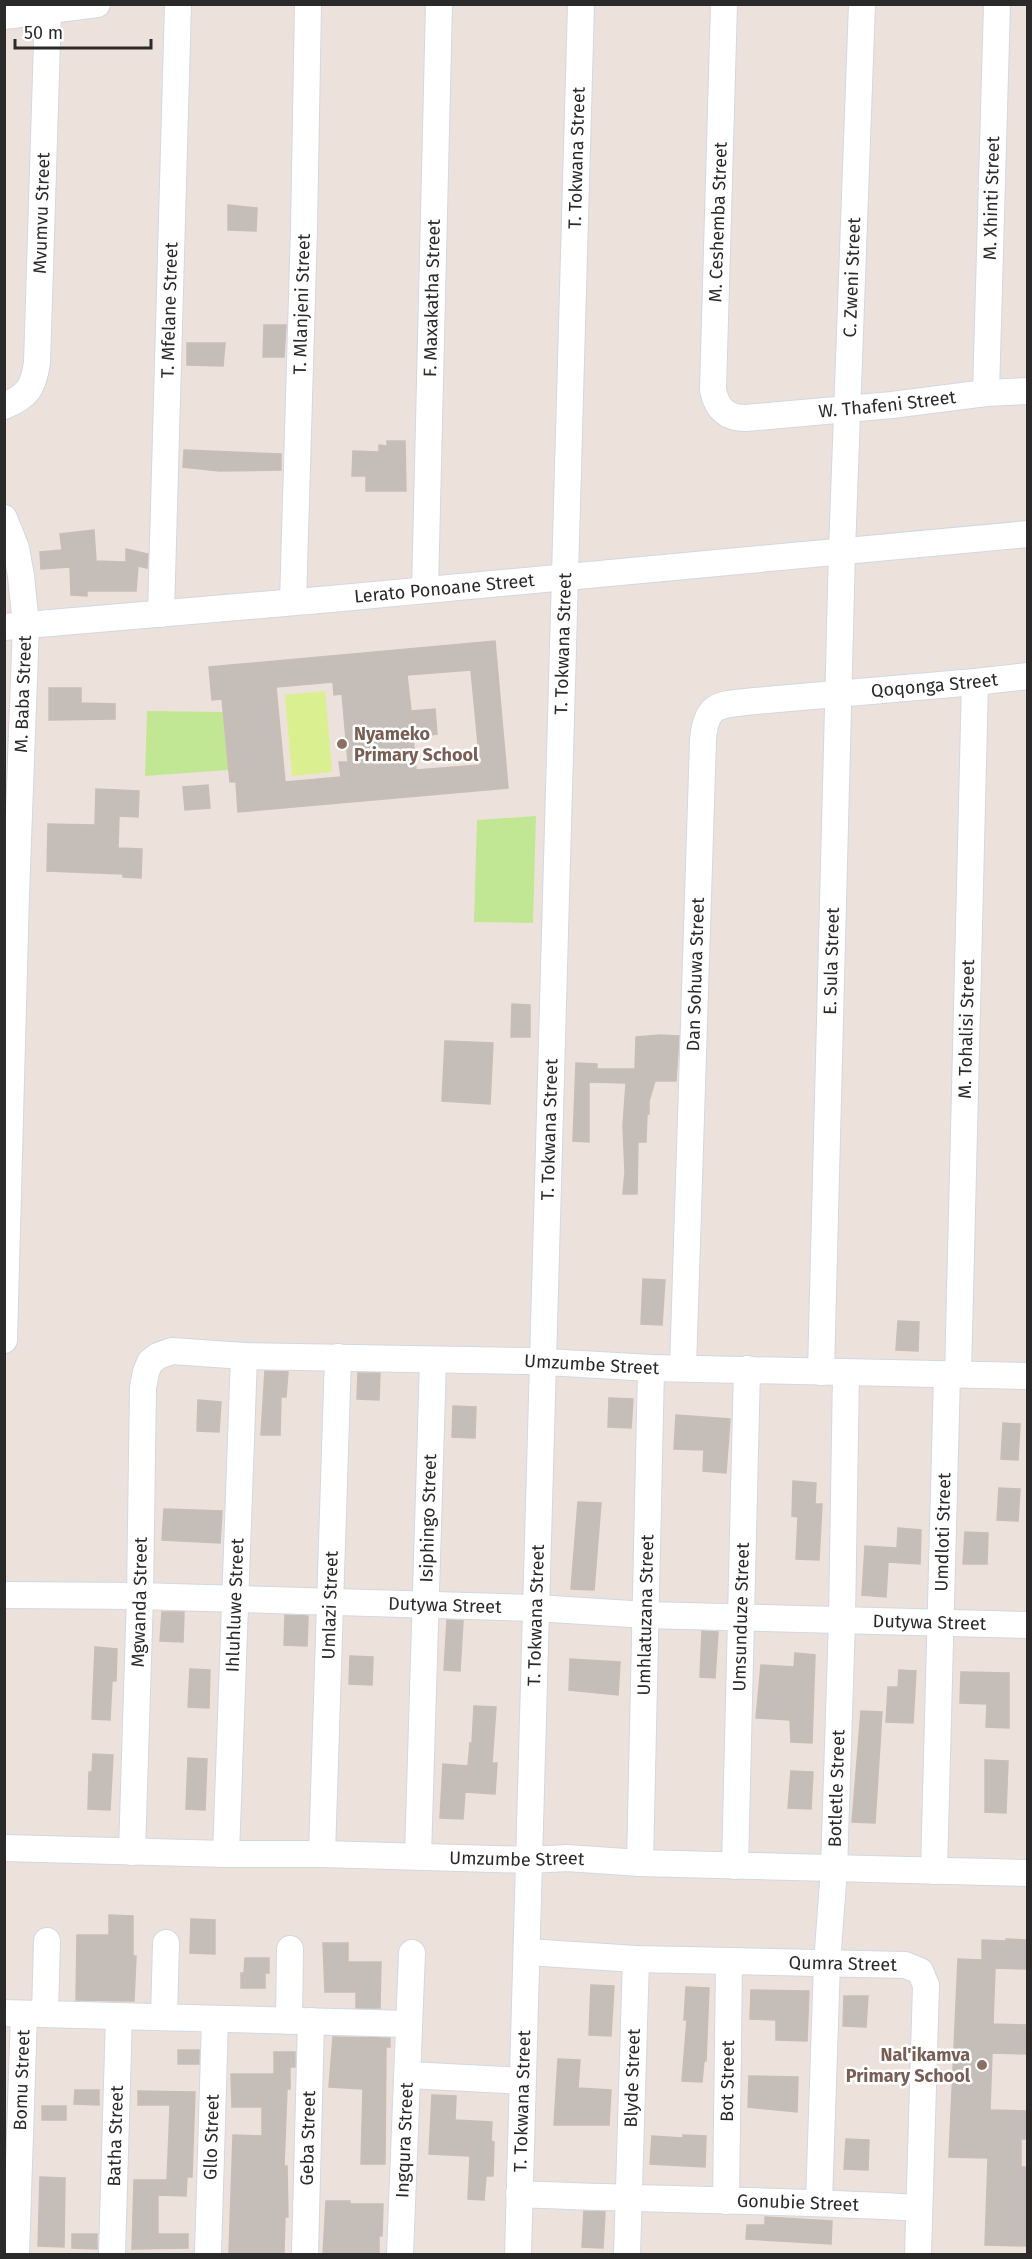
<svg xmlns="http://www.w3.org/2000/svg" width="1032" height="2259" font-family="'Fira Sans',sans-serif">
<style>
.green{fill:#c1e794}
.pitch{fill:#daef8f}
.building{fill:#c5bdb7;stroke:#c9beb5;stroke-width:1.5;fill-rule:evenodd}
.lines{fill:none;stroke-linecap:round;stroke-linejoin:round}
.minor-casing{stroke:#d0d8e4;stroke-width:28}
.minor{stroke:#fff;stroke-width:26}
.education-dot{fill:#8d6e63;stroke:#fff;stroke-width:2}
.labels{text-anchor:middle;stroke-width:5;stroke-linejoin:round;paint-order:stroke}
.street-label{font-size:18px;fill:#2a2a2a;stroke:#fff}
.education-label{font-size:18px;font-weight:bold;fill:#785e54;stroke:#fff;text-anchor:start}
</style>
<rect width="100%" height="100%" fill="#ede2db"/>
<g class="green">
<polygon points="147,711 223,712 229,770 145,776"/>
<polygon points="536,816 533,923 474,922 477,820"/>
</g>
<polygon class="pitch" points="325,691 332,772 292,776 285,695"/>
<g class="building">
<polygon points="228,205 257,208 256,231 228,230"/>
<polygon points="264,325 286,325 284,357 263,357"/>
<polygon points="187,343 225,343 223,366 187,365"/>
<polygon points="387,441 405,441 406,491 366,491 366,476 352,476 353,451 379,452 379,445 387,446"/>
<polygon points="184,450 281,454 281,470 219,471 183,467"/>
<polygon points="94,530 96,561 126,562 126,549 148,554 147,568 138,566 136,591 87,591 87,596 71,595 70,567 41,569 40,552 62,550 60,534"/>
<path d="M495 641 508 788 238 812 236 782H230L222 699 212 700 209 667ZM471 670 480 765 416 770 413 737 437 734 435 709 411 711 407 675ZM333 682 334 695 342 694 348 762H339L341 777 285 782 276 687Z"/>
<polygon points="49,688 81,688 81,703 115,704 115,719 49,720"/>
<polygon points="208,785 210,808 185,810 183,787"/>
<polygon points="96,789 139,791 138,817 119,816 118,848 142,849 141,878 123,877 123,874 47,871 48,824 95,825"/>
<polygon points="512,1004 530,1005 530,1037 511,1037"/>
<polygon points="660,1035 679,1036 676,1081 655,1081 649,1101 649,1114 647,1114 646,1142 638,1142 637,1194 623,1194 625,1172 623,1126 626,1083 589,1082 589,1142 573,1141 576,1063 597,1064 597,1069 635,1069 636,1037"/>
<polygon points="445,1041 493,1043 490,1104 442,1101"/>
<polygon points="643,1279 665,1280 662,1325 641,1324"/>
<polygon points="898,1321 919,1322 918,1351 896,1350"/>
<polygon points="265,1371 288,1372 286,1397 281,1397 280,1435 261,1435"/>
<polygon points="358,1373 380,1373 379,1400 357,1399"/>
<polygon points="609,1398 633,1399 631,1428 608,1427"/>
<polygon points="198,1400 221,1402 219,1432 197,1431"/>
<polygon points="453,1406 476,1407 475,1438 452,1437"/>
<polygon points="676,1415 730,1419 726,1473 703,1471 704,1450 674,1449"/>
<polygon points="1003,1423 1020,1424 1018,1460 1001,1459"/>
<polygon points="793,1481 816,1483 815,1504 822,1504 819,1560 796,1559 798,1517 792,1516"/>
<polygon points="999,1488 1020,1489 1018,1521 997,1520"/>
<polygon points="578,1502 601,1503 594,1590 571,1589"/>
<polygon points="164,1509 222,1511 220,1543 162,1540"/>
<polygon points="898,1528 921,1530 920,1564 888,1562 886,1597 862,1595 865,1546 897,1548"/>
<polygon points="965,1532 988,1533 987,1564 963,1564"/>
<polygon points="162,1612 184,1612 183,1642 160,1641"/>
<polygon points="285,1615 308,1616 307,1646 284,1645"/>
<polygon points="447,1620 463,1621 460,1671 444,1670"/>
<polygon points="702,1631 718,1632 715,1678 700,1677"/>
<polygon points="95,1647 117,1649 116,1681 112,1681 110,1720 92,1719"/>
<polygon points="795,1653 815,1655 812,1743 791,1742 790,1720 756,1718 761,1665 794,1667"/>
<polygon points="350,1656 373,1657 372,1685 349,1684"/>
<polygon points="570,1659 620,1662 618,1695 569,1690"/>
<polygon points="190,1669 210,1670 209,1708 188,1707"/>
<polygon points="899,1670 916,1671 913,1723 886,1722 888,1687 898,1687"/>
<polygon points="961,1672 1009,1673 1009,1728 986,1727 987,1704 960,1703"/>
<polygon points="474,1706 496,1707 492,1763 497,1763 495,1794 465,1792 463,1819 440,1818 443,1764 468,1766 470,1743 472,1744"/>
<polygon points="861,1711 882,1712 875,1823 852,1822"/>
<polygon points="93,1754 113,1755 110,1810 88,1809 89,1772 92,1772"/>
<polygon points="188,1758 207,1759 205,1810 186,1809"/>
<polygon points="985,1760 1008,1761 1006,1813 985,1812"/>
<polygon points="791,1771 813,1772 811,1809 788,1808"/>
<polygon points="109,1915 133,1916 133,1956 136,1956 134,2001 76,2000 77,1935 109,1935"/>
<polygon points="191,1919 215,1920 215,1954 190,1953"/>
<polygon points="1006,1939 1028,1940 1028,1969 995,1968 993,2024 1028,2025 1028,2054 992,2053 990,2110 1028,2111 1028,2139 1021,2139 1021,2167 1028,2167 1028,2246 985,2245 988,2158 949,2157 958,1959 982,1960 982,1940 1006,1941"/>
<polygon points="323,1943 348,1943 348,1962 381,1962 380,2008 356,2008 356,1992 325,1992"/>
<polygon points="245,1958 269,1958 269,1973 265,1973 265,1988 241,1988 241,1973 244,1973"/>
<polygon points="591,1985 614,1986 611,2036 589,2035"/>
<polygon points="686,1987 709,1988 706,2061 704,2061 702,2082 682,2081 687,2020 684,2020"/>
<polygon points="751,1990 809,1991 807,2041 776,2040 776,2020 750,2019"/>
<polygon points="844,1996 868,1996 866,2027 843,2026"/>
<polygon points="333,2037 390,2038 390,2047 386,2047 385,2164 361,2164 363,2089 329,2087"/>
<rect x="178" y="2050" width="21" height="14"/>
<polygon points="274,2052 295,2052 295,2067 290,2067 290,2089 287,2089 284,2166 287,2166 288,2217 285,2217 284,2254 229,2253 233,2135 262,2136 262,2107 232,2107 231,2074 274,2074"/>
<polygon points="558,2059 580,2060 578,2088 611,2090 609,2125 554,2125"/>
<polygon points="749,2076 798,2077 797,2112 748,2107"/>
<polygon points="75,2090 99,2090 99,2105 74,2104"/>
<polygon points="138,2091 195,2092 192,2177 187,2177 186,2196 158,2195 158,2234 188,2234 188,2248 132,2249 134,2180 167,2180 169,2133 170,2105 138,2105"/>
<polygon points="432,2095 456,2096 455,2120 492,2122 491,2141 494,2142 493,2176 486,2176 484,2200 468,2199 470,2156 429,2154"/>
<rect x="42" y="2106" width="24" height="14"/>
<polygon points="683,2135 706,2136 705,2167 650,2164 652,2136 683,2138"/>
<polygon points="846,2139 869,2140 868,2170 844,2169"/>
<polygon points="40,2177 65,2178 64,2247 38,2246"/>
<polygon points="326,2201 350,2201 350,2204 383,2204 382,2236 379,2236 379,2254 323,2254"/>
<polygon points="584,2211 605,2212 603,2248 582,2247"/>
<polygon points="765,2217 832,2221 831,2244 746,2239 747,2225 765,2225"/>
<polygon points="72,2234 97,2234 97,2249 72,2248"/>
</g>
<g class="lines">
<defs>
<g id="minor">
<path id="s1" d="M724 4 713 390C717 409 726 418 746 418L892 405 986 393 1028 391"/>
<polyline points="4,16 97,4"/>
<path id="s2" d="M986 393 997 4"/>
<path id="s3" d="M4 406C28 396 33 388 37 363L48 10 46 4"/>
<polyline points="4,518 16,548 21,576 26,625 16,895 4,1340"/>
<path id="s4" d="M425 590 439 4"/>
<path id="s5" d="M293 602 304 228 308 4"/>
<path id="s6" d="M161 614 178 4"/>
<path id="s7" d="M4 627 331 599 1028 534"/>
<path id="s8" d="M683 1368 703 740C706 701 721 705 755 701L975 682 1028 676"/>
<path id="s9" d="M821 1372 842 551 862 4"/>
<path id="s10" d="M958 1375 975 682"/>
<path id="s11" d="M4 1595 140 1596 536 1608 646 1615 1028 1625"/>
<path id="s12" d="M4 1848 226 1854H322L530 1860 567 1858 640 1863 1028 1873"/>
<path id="s13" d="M132 1852 140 1596 143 1388 146 1372 150 1362 158 1356 172 1351 244 1356 529 1361 651 1368 1028 1376"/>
<path id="s14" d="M226 1854 244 1356"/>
<path id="s15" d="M322 1854 338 1357"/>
<path id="s16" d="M418 1856 433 1360"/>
<path id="s17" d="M640 1863 651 1368"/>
<path id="s18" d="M735 1866 747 1369"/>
<path id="s19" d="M934 1871 947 1375"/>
<path id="s20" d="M527 1952 636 1959 905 1965 920 1971 926 1985 918 2254"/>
<polyline points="4,2013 409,2024"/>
<polyline points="45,2013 47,1941"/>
<polyline points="164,2017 166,1943"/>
<polyline points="289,2021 290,1949"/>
<polyline points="409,2075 523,2081"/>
<path id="s21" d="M519 2194C653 2200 786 2200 919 2208"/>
<path id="s22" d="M726 2201 729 1962"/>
<path id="s23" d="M819 2202 827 1963 834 1869 842 1620 846 1373"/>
<path id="s24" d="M16 2254 24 2014"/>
<path id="s25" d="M112 2254 119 2016"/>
<path id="s26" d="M208 2254 215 2019"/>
<path id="s27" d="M305 2254 311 2021"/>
<path id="s28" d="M400 2254 412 1953"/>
<path id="s29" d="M518 2254 581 4"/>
<path id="s30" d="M627 2254 636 1959"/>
</g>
</defs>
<use href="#minor" class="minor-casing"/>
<use href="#minor" class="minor"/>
</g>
<g class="education-dot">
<circle cx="342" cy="744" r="6"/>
<circle cx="982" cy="2065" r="6"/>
</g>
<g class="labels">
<g class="street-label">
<text dy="6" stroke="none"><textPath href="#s29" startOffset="2097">T. Tokwana Street</textPath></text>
<text dy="6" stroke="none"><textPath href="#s2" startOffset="195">M. Xhinti Street</textPath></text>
<text dy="6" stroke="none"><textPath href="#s3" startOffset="208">Mvumvu Street</textPath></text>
<text transform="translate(718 222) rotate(-88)" y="6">M. Ceshemba Street</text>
<text dy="6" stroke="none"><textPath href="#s9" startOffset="1095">C. Zweni Street</textPath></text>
<text dy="6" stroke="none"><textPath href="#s4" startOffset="292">F. Maxakatha Street</textPath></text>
<text dy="6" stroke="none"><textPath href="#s5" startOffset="298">T. Mlanjeni Street</textPath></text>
<text dy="6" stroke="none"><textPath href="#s6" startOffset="304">T. Mfelane Street</textPath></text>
<text dy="6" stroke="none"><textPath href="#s1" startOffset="576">W. Thafeni Street</textPath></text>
<text dy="6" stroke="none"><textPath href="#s7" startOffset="442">Lerato Ponoane Street</textPath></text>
<text dy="6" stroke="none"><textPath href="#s29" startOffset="1611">T. Tokwana Street</textPath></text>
<text dy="6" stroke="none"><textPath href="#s8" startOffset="884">Qoqonga Street</textPath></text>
<text transform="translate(23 694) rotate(-88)" y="6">M. Baba Street</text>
<text dy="6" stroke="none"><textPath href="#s9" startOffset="411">E. Sula Street</textPath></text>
<text dy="6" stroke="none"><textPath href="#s8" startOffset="394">Dan Sohuwa Street</textPath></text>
<text dy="6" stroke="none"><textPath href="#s10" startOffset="346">M. Tohalisi Street</textPath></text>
<text dy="6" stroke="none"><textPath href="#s29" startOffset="1125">T. Tokwana Street</textPath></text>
<text dy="6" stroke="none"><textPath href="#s13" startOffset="936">Umzumbe Street</textPath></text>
<text dy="6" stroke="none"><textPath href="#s16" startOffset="338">Isiphingo Street</textPath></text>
<text dy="6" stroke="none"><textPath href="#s19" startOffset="339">Umdloti Street</textPath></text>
<text dy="6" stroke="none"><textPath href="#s13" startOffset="250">Mgwanda Street</textPath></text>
<text dy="6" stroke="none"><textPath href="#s14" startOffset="249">Ihluhluwe Street</textPath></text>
<text dy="6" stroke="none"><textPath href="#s15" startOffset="249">Umlazi Street</textPath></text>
<text dy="6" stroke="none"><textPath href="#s11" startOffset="441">Dutywa Street</textPath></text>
<text dy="6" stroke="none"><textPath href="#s29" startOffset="639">T. Tokwana Street</textPath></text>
<text dy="6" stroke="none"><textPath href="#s17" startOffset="248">Umhlatuzana Street</textPath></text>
<text dy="6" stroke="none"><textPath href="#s18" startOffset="249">Umsunduze Street</textPath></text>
<text dy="6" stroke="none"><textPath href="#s11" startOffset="926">Dutywa Street</textPath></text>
<text dy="6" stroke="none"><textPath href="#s23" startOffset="414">Botletle Street</textPath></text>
<text dy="6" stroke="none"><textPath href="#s12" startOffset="513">Umzumbe Street</textPath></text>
<text dy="6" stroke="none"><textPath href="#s20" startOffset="316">Qumra Street</textPath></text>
<text dy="6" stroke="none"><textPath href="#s30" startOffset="176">Blyde Street</textPath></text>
<text dy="6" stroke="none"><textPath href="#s24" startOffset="174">Bomu Street</textPath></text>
<text dy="6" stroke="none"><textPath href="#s22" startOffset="120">Bot Street</textPath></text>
<text dy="6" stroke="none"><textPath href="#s29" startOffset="153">T. Tokwana Street</textPath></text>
<text dy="6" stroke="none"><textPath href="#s25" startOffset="118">Batha Street</textPath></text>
<text dy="6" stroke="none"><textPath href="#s26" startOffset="117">Gllo Street</textPath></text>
<text dy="6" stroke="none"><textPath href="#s27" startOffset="116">Geba Street</textPath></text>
<text dy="6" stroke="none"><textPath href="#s28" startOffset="114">Ingqura Street</textPath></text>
<text dy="6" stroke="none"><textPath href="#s21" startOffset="279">Gonubie Street</textPath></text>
</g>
<g class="education-label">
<text x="354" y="740">Nyameko<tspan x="354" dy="21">Primary School</tspan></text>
<text x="970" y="2061" text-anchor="end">Nal'ikamva<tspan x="970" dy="21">Primary School</tspan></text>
</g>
</g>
<rect width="1032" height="2259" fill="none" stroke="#2a2a2a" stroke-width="12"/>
<path d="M15 39v9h136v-9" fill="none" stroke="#2a2a2a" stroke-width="3"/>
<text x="24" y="39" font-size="18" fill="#2a2a2a" stroke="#ffffff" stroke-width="4.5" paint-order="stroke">50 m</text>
</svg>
